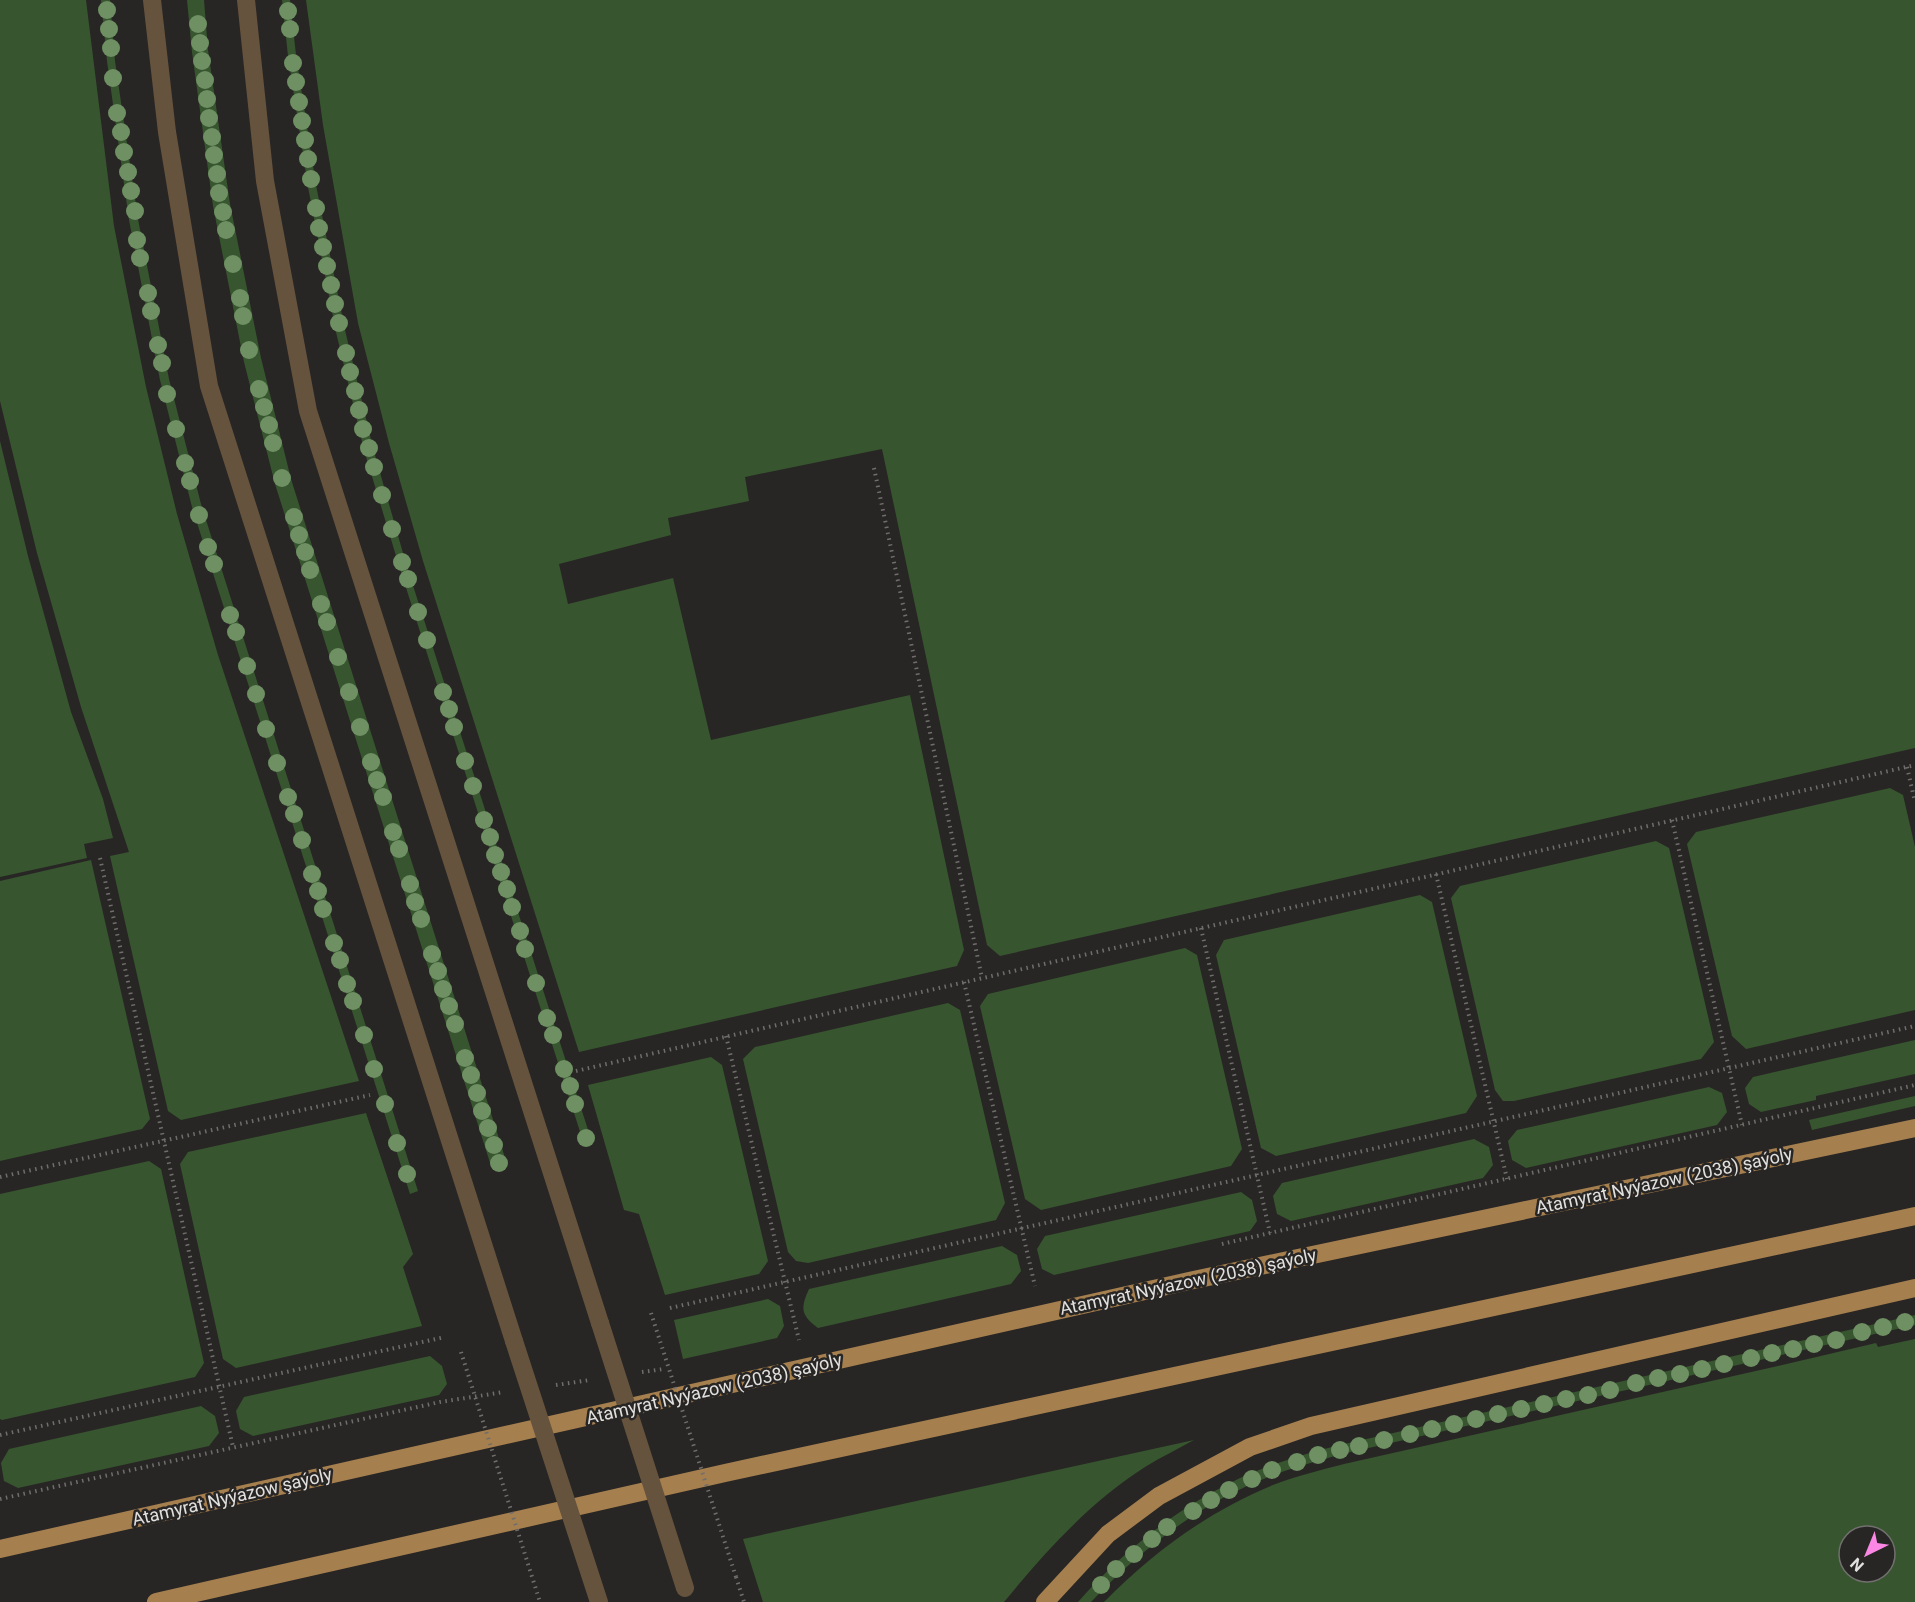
<svg xmlns="http://www.w3.org/2000/svg" width="1915" height="1602" font-family="Roboto,sans-serif">
<style>
.green{fill:#37552f;fill-rule:evenodd}
.lines{fill:none;stroke-linecap:round;stroke-linejoin:round}
.path{stroke:#706e6c;stroke-width:4;stroke-dasharray:1.5 4.5;stroke-linecap:butt}
.street{stroke:#66533d;stroke-width:18}
.primary{stroke:#a67f4f;stroke-width:18}
.path-bridge{stroke:#706e6c;stroke-width:4;stroke-dasharray:1.5 4.5;stroke-linecap:butt}
.street-bridge{stroke:#66533d;stroke-width:18}
.tree{fill:#6e9063}
.labels{text-anchor:middle;stroke-width:5;stroke-linejoin:round;paint-order:stroke}
.street-label{font-size:18px;fill:#e2e0df;stroke:#282624}
</style>
<rect width="100%" height="100%" fill="#282624"/>
<g class="green">
<polygon points="0,0 86,0 114,226 146,387 177,514 218,655 359,1081 181,1120 168,1111 110,856 129,852 81,707 37,553 0,401"/>
<polygon points="101,0 110,0 115,61 138,219 169,379 201,504 418,1191 410,1194 192,507 160,380 129,220 107,61"/>
<polygon points="187,0 204,0 208,50 230,204 261,358 291,479 507,1164 492,1169 275,484 244,362 213,206 192,52"/>
<polygon points="282,0 290,0 296,55 316,185 345,330 373,448 407,567 591,1139 583,1141 400,569 364,450 336,332 308,187 288,56"/>
<polygon points="306,0 1915,0 1915,748 1000,956 987,945 882,449 745,477 749,501 668,518 671,535 559,564 568,604 673,578 711,740 910,695 964,950 957,966 579,1052 423,561 389,443 358,323 323,125"/>
<polygon points="0,441 28,556 71,712 103,799 113,838 84,844 87,858 0,877"/>
<polygon points="1890,788 1903,795 1915,847 1915,1010 1746,1049 1732,1036 1687,844 1696,832"/>
<polygon points="1656,841 1669,848 1714,1042 1701,1059 1514,1101 1503,1101 1495,1090 1451,898 1460,886"/>
<polygon points="91,860 150,1119 142,1129 0,1161 0,881"/>
<polygon points="1420,895 1432,902 1477,1096 1466,1113 1276,1156 1261,1148 1216,955 1224,940"/>
<polygon points="1185,948 1197,955 1242,1149 1231,1166 1041,1210 1025,1199 980,1006 988,994"/>
<polygon points="948,1003 960,1010 1005,1203 996,1220 808,1263 796,1261 788,1252 743,1059 755,1047"/>
<polygon points="1915,1040 1915,1074 1816,1096 1816,1100 1761,1112 1749,1104 1745,1088 1753,1077"/>
<polygon points="711,1057 722,1065 768,1261 759,1274 665,1295 639,1214 624,1210 588,1085"/>
<polygon points="1709,1087 1722,1093 1727,1112 1717,1125 1526,1168 1512,1160 1508,1141 1517,1130"/>
<polygon points="1915,1096 1915,1106 1812,1130 1809,1120"/>
<polygon points="366,1113 413,1254 403,1267 422,1326 236,1368 223,1359 180,1164 188,1152"/>
<polygon points="1474,1139 1489,1147 1493,1165 1483,1178 1291,1221 1277,1214 1273,1196 1282,1183"/>
<polygon points="149,1161 161,1169 204,1363 195,1377 2,1420 0,1419 0,1194"/>
<polygon points="1241,1192 1252,1200 1257,1221 1250,1231 1054,1275 1042,1269 1037,1249 1045,1236"/>
<path d="M1002 1246 1017 1255 1021 1271 1011 1284 818 1328C801 1315 800 1309 809 1289Z"/>
<polygon points="768,1299 780,1306 784,1326 777,1338 683,1359 674,1320"/>
<path d="M1915 1315V1325L1342 1454C1318 1461 1294 1467 1271 1476 1202 1502 1141 1549 1091 1602H1078C1129 1544 1196 1493 1269 1466 1292 1458 1316 1451 1340 1445Z"/>
<path d="M1915 1339V1602H1104C1152 1553 1209 1511 1273 1485 1296 1476 1321 1470 1344 1464L1769 1368 1876 1343 1878 1347ZM1849 1536H1885V1572H1849Z"/>
<polygon points="430,1356 442,1366 447,1384 439,1395 253,1436 240,1429 236,1411 244,1397"/>
<polygon points="201,1406 215,1416 219,1433 209,1446 18,1488 4,1481 1,1463 9,1449"/>
<path d="M1194 1440C1178 1449 1161 1457 1145 1467 1090 1502 1045 1552 1004 1602H763L743 1539Z"/>
</g>
<g class="lines">
<g class="path">
<polyline points="874,468 982,978"/>
<polyline points="1907,767 1915,802"/>
<polyline points="1672,820 1742,1125"/>
<polyline points="100,858 233,1447"/>
<polyline points="1436,874 1507,1179"/>
<polyline points="1201,928 1270,1233"/>
<polyline points="964,982 1035,1286"/>
<polyline points="726,1036 799,1340"/>
<polyline points="576,1071 1915,765"/>
<polyline points="0,1177 370,1095"/>
<polyline points="1222,1244 1915,1085"/>
<polyline points="670,1308 1915,1026"/>
<polyline points="642,1372 664,1369"/>
<polyline points="556,1385 590,1380"/>
<polyline points="0,1435 445,1337"/>
<polyline points="0,1499 440,1402 504,1392"/>
<polyline points="736,1577 744,1602"/>
</g>
<g class="street">
<polyline points="152,0 167,132 209,386 514,1341"/>
<polyline points="246,0 265,181 308,411 600,1323"/>
</g>
<g class="primary">
<polyline points="0,1549 1189,1281 1915,1128"/>
<polyline points="156,1602 725,1473 1915,1216"/>
<polyline points="1045,1602 1108,1534 1159,1496 1250,1447 1311,1426 1915,1288"/>
</g>
<g class="path-bridge">
<polyline points="651,1313 736,1577"/>
<polyline points="461,1352 540,1602"/>
</g>
<g class="street-bridge">
<polyline points="600,1323 685,1588"/>
<polyline points="514,1341 599,1602"/>
</g>
</g>
<g class="tree">
<circle cx="107" cy="10" r="9"/>
<circle cx="288" cy="11" r="9"/>
<circle cx="198" cy="24" r="9"/>
<circle cx="109" cy="29" r="9"/>
<circle cx="290" cy="29" r="9"/>
<circle cx="200" cy="43" r="9"/>
<circle cx="111" cy="48" r="9"/>
<circle cx="202" cy="61" r="9"/>
<circle cx="293" cy="63" r="9"/>
<circle cx="113" cy="78" r="9"/>
<circle cx="205" cy="80" r="9"/>
<circle cx="296" cy="82" r="9"/>
<circle cx="207" cy="99" r="9"/>
<circle cx="299" cy="102" r="9"/>
<circle cx="117" cy="113" r="9"/>
<circle cx="209" cy="118" r="9"/>
<circle cx="302" cy="121" r="9"/>
<circle cx="121" cy="132" r="9"/>
<circle cx="212" cy="137" r="9"/>
<circle cx="305" cy="140" r="9"/>
<circle cx="124" cy="152" r="9"/>
<circle cx="214" cy="155" r="9"/>
<circle cx="308" cy="159" r="9"/>
<circle cx="128" cy="172" r="9"/>
<circle cx="217" cy="174" r="9"/>
<circle cx="311" cy="179" r="9"/>
<circle cx="131" cy="191" r="9"/>
<circle cx="219" cy="193" r="9"/>
<circle cx="316" cy="208" r="9"/>
<circle cx="135" cy="211" r="9"/>
<circle cx="223" cy="212" r="9"/>
<circle cx="319" cy="228" r="9"/>
<circle cx="226" cy="230" r="9"/>
<circle cx="137" cy="240" r="9"/>
<circle cx="323" cy="247" r="9"/>
<circle cx="140" cy="258" r="9"/>
<circle cx="233" cy="264" r="9"/>
<circle cx="327" cy="266" r="9"/>
<circle cx="331" cy="285" r="9"/>
<circle cx="148" cy="293" r="9"/>
<circle cx="240" cy="298" r="9"/>
<circle cx="335" cy="304" r="9"/>
<circle cx="151" cy="311" r="9"/>
<circle cx="243" cy="316" r="9"/>
<circle cx="339" cy="323" r="9"/>
<circle cx="158" cy="345" r="9"/>
<circle cx="249" cy="350" r="9"/>
<circle cx="346" cy="353" r="9"/>
<circle cx="162" cy="363" r="9"/>
<circle cx="350" cy="372" r="9"/>
<circle cx="259" cy="389" r="9"/>
<circle cx="355" cy="391" r="9"/>
<circle cx="167" cy="394" r="9"/>
<circle cx="264" cy="407" r="9"/>
<circle cx="359" cy="410" r="9"/>
<circle cx="269" cy="425" r="9"/>
<circle cx="176" cy="429" r="9"/>
<circle cx="363" cy="429" r="9"/>
<circle cx="273" cy="443" r="9"/>
<circle cx="369" cy="448" r="9"/>
<circle cx="185" cy="463" r="9"/>
<circle cx="374" cy="467" r="9"/>
<circle cx="282" cy="478" r="9"/>
<circle cx="190" cy="481" r="9"/>
<circle cx="382" cy="495" r="9"/>
<circle cx="199" cy="515" r="9"/>
<circle cx="294" cy="517" r="9"/>
<circle cx="392" cy="529" r="9"/>
<circle cx="299" cy="535" r="9"/>
<circle cx="208" cy="547" r="9"/>
<circle cx="305" cy="552" r="9"/>
<circle cx="402" cy="562" r="9"/>
<circle cx="214" cy="564" r="9"/>
<circle cx="310" cy="570" r="9"/>
<circle cx="408" cy="579" r="9"/>
<circle cx="321" cy="604" r="9"/>
<circle cx="418" cy="612" r="9"/>
<circle cx="230" cy="615" r="9"/>
<circle cx="327" cy="622" r="9"/>
<circle cx="236" cy="632" r="9"/>
<circle cx="427" cy="640" r="9"/>
<circle cx="338" cy="657" r="9"/>
<circle cx="247" cy="666" r="9"/>
<circle cx="349" cy="692" r="9"/>
<circle cx="443" cy="692" r="9"/>
<circle cx="256" cy="694" r="9"/>
<circle cx="449" cy="709" r="9"/>
<circle cx="360" cy="727" r="9"/>
<circle cx="454" cy="727" r="9"/>
<circle cx="266" cy="729" r="9"/>
<circle cx="465" cy="761" r="9"/>
<circle cx="371" cy="762" r="9"/>
<circle cx="277" cy="763" r="9"/>
<circle cx="377" cy="780" r="9"/>
<circle cx="473" cy="786" r="9"/>
<circle cx="288" cy="797" r="9"/>
<circle cx="383" cy="797" r="9"/>
<circle cx="294" cy="814" r="9"/>
<circle cx="484" cy="820" r="9"/>
<circle cx="393" cy="832" r="9"/>
<circle cx="490" cy="837" r="9"/>
<circle cx="302" cy="840" r="9"/>
<circle cx="399" cy="849" r="9"/>
<circle cx="495" cy="855" r="9"/>
<circle cx="501" cy="872" r="9"/>
<circle cx="312" cy="874" r="9"/>
<circle cx="410" cy="884" r="9"/>
<circle cx="507" cy="889" r="9"/>
<circle cx="318" cy="891" r="9"/>
<circle cx="415" cy="902" r="9"/>
<circle cx="512" cy="907" r="9"/>
<circle cx="323" cy="909" r="9"/>
<circle cx="421" cy="919" r="9"/>
<circle cx="520" cy="931" r="9"/>
<circle cx="334" cy="943" r="9"/>
<circle cx="525" cy="949" r="9"/>
<circle cx="432" cy="954" r="9"/>
<circle cx="340" cy="960" r="9"/>
<circle cx="438" cy="971" r="9"/>
<circle cx="536" cy="983" r="9"/>
<circle cx="347" cy="984" r="9"/>
<circle cx="443" cy="989" r="9"/>
<circle cx="353" cy="1001" r="9"/>
<circle cx="449" cy="1006" r="9"/>
<circle cx="547" cy="1018" r="9"/>
<circle cx="455" cy="1024" r="9"/>
<circle cx="364" cy="1035" r="9"/>
<circle cx="553" cy="1035" r="9"/>
<circle cx="465" cy="1058" r="9"/>
<circle cx="374" cy="1069" r="9"/>
<circle cx="564" cy="1069" r="9"/>
<circle cx="471" cy="1075" r="9"/>
<circle cx="570" cy="1086" r="9"/>
<circle cx="477" cy="1093" r="9"/>
<circle cx="385" cy="1104" r="9"/>
<circle cx="575" cy="1104" r="9"/>
<circle cx="482" cy="1111" r="9"/>
<circle cx="488" cy="1128" r="9"/>
<circle cx="586" cy="1138" r="9"/>
<circle cx="397" cy="1143" r="9"/>
<circle cx="494" cy="1145" r="9"/>
<circle cx="499" cy="1163" r="9"/>
<circle cx="407" cy="1174" r="9"/>
<circle cx="1905" cy="1322" r="9"/>
<circle cx="1883" cy="1327" r="9"/>
<circle cx="1862" cy="1332" r="9"/>
<circle cx="1836" cy="1340" r="9"/>
<circle cx="1814" cy="1344" r="9"/>
<circle cx="1793" cy="1349" r="9"/>
<circle cx="1772" cy="1353" r="9"/>
<circle cx="1751" cy="1358" r="9"/>
<circle cx="1724" cy="1364" r="9"/>
<circle cx="1702" cy="1369" r="9"/>
<circle cx="1680" cy="1374" r="9"/>
<circle cx="1658" cy="1378" r="9"/>
<circle cx="1636" cy="1383" r="9"/>
<circle cx="1610" cy="1390" r="9"/>
<circle cx="1588" cy="1395" r="9"/>
<circle cx="1566" cy="1399" r="9"/>
<circle cx="1544" cy="1404" r="9"/>
<circle cx="1521" cy="1409" r="9"/>
<circle cx="1498" cy="1414" r="9"/>
<circle cx="1476" cy="1419" r="9"/>
<circle cx="1454" cy="1424" r="9"/>
<circle cx="1432" cy="1429" r="9"/>
<circle cx="1410" cy="1434" r="9"/>
<circle cx="1384" cy="1440" r="9"/>
<circle cx="1359" cy="1446" r="9"/>
<circle cx="1340" cy="1450" r="9"/>
<circle cx="1318" cy="1455" r="9"/>
<circle cx="1297" cy="1462" r="9"/>
<circle cx="1272" cy="1470" r="9"/>
<circle cx="1252" cy="1479" r="9"/>
<circle cx="1229" cy="1490" r="9"/>
<circle cx="1211" cy="1500" r="9"/>
<circle cx="1193" cy="1511" r="9"/>
<circle cx="1167" cy="1527" r="9"/>
<circle cx="1152" cy="1539" r="9"/>
<circle cx="1134" cy="1554" r="9"/>
<circle cx="1116" cy="1569" r="9"/>
<circle cx="1101" cy="1585" r="9"/>
</g>
<g class="labels">
<g class="street-label">
<text transform="translate(1664 1181) rotate(-12)" y="6">Atamyrat Nyýazow (2038) şaýoly</text>
<text transform="translate(1188 1282) rotate(-12)" y="6">Atamyrat Nyýazow (2038) şaýoly</text>
<text transform="translate(714 1389) rotate(-13)" y="6">Atamyrat Nyýazow (2038) şaýoly</text>
<text transform="translate(232 1497) rotate(-13)" y="6">Atamyrat Nyýazow şaýoly</text>
</g>
</g>
<g transform="translate(1867 1554) rotate(223)"><circle r="28" fill="#282624" stroke="#72706f" stroke-width="1.5"/>
<path d="M0-4.5L10 22L0 15L-10 22Z" fill="#fc86e4"/>
<text y="-9" font-size="16" font-weight="bold" text-anchor="middle" fill="#e2e0df">N</text>
</g>
</svg>
